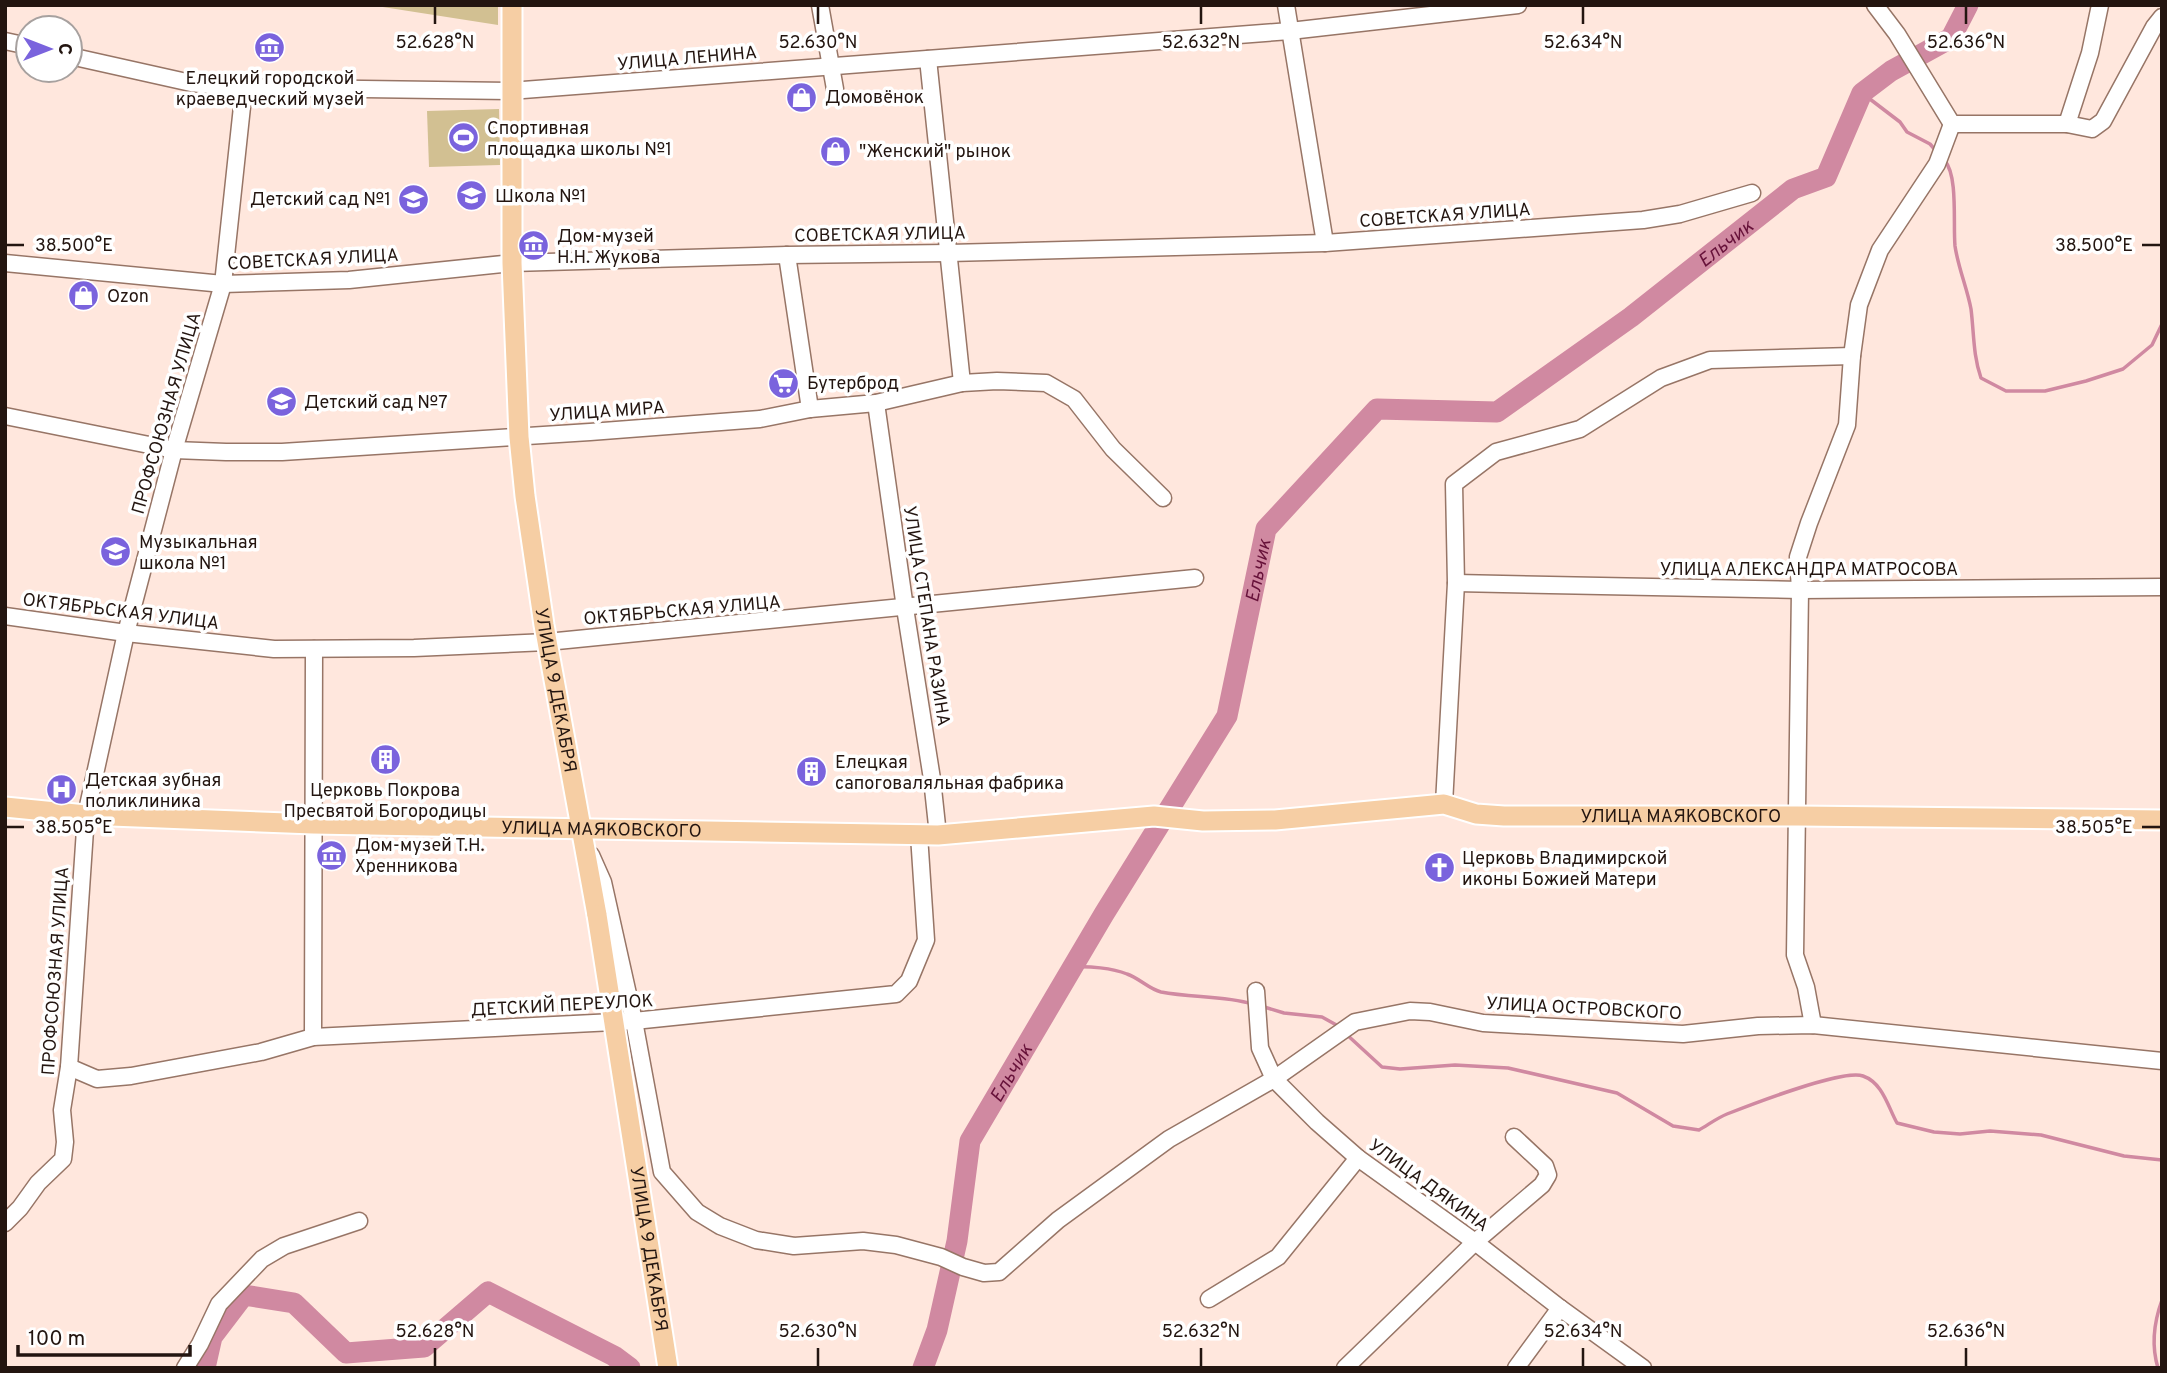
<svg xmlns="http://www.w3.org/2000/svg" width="2167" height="1373" font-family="Overpass,sans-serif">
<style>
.green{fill:#d2c092}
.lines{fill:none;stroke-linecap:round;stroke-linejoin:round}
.stream{stroke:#d089a1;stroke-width:3.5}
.river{stroke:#d089a1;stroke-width:21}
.minor-casing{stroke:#977566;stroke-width:19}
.major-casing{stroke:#fff;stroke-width:23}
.minor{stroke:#fff;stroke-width:16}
.major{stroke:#f6cea4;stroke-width:19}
.major-bridge-casing{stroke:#fff;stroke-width:23;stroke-linecap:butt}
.major-bridge{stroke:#f6cea4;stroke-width:19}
.ticks{fill:none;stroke:#231510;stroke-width:2.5}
.labels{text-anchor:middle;stroke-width:7;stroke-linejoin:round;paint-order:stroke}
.street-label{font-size:18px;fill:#231510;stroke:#fff}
.poi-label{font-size:18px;fill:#231510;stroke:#fff;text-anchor:start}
.water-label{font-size:19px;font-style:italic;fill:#67123a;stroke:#fff}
.ticks-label{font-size:18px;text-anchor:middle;fill:#231510;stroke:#fff;stroke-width:7;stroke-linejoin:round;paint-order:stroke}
</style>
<rect width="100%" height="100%" fill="#ffe7dd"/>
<g class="green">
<polygon points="370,5 498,5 498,25"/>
<polygon points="499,109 500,165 429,167 427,111"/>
</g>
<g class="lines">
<g class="stream">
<polyline points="1862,93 1900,122 1907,132 1930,144 1937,152"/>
<path d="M1945 161C1958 176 1953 224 1955 246 1958 267 1967 288 1971 309 1974 333 1973 355 1981 378L2006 391H2045L2086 381 2123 369 2152 345 2162 324"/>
<path d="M1073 967C1089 966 1112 968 1127 974 1139 978 1149 989 1161 992 1192 998 1223 995 1253 1004"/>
<polyline points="1261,1006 1284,1013 1322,1017 1340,1027"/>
<path d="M1345 1033 1382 1067 1400 1069 1455 1065 1508 1068 1617 1093 1673 1126 1699 1130C1708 1125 1717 1118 1727 1114 1750 1105 1843 1069 1863 1076 1883 1083 1888 1107 1897 1123L1934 1132 1960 1134 1990 1131 2041 1135 2124 1156 2162 1160"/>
<path d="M2158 1368C2151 1345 2154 1322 2162 1300"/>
</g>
<g class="river">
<polyline points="205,1368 212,1337 244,1295 294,1303 346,1353 424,1347 488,1292 614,1356 630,1368"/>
<path id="s1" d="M923 1368 937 1330 957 1241 970 1141 1104 914 1227 716 1266 529 1377 409 1497 412 1631 317 1793 189 1826 177 1862 93 1891 71 1951 38 1968 5"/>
</g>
<defs>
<g id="minor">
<polyline points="820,5 835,89"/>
<polyline points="1286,5 1325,243"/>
<polyline points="1875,5 1897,34 1952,124 2067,124 2092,129 2103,121 2154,27 2162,17"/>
<polyline points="5,41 28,46"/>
<polyline points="70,56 191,83 227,87 510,91 1290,31 1518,5"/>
<polyline points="928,59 962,383"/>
<polyline points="2067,124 2090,53 2100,5"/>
<polyline points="787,255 810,409"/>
<polyline points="5,263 223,284 349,280 512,263 787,255 949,253 1325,243 1643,220 1680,214 1752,193"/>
<polyline points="876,403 905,608 932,779 938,835"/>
<polyline points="5,416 174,450 226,452 282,452 590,432 760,419 810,409 876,403 962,383 997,381 1046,383 1074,399 1113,449 1163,498"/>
<polyline points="1456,583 1800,590 2162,587"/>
<polyline points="5,616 126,633 274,649 414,648 547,642 1195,578"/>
<polyline points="1444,804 1456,583 1454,484 1496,452 1580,429 1661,378 1710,360 1852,356"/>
<polyline points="591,855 603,882 634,1021 662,1172 697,1212 720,1226 756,1240 794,1246 863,1241 896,1245 941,1257 963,1267 984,1273 999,1272 1058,1220 1169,1139 1274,1079 1355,1022 1410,1011 1430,1012 1483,1023 1683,1034 1758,1026 1813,1025 2162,1061"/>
<polyline points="1256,991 1260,1048 1274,1079 1317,1122 1358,1158 1475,1242 1560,1308 1643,1368"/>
<polyline points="1813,1025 1806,987 1795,955 1800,590 1798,557 1809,523 1847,425 1852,356 1859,305 1880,250 1937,164 1952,124"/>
<polyline points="313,1037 314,649"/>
<polyline points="69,1067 97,1079 131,1076 261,1052 313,1037 634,1021 896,994 909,981 926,940 919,835"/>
<polyline points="5,1223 20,1208 38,1183 63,1159 65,1142 62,1110 69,1067 86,815 126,633 174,450 223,284 244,88"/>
<polyline points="1209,1299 1278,1257 1358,1158"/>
<polyline points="185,1368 200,1344 219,1304 262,1259 284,1246 359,1221"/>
<polyline points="1345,1368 1475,1242 1542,1185 1548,1175 1545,1166 1514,1137"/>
<polyline points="1516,1368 1560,1308"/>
</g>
<g id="major">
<path id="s2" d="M512 5V263L519 437 525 496 544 625 597 915"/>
<path id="s3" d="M5 807 86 815 313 824 938 835 1154 816 1203 821 1275 820 1444 804 1476 814 1504 816H1798L2162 820"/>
</g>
</defs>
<use href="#minor" class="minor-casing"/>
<use href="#major" class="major-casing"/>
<use href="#minor" class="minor"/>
<use href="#major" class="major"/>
<defs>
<g id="major-bridge">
<path id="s4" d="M597 915 668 1368"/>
</g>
</defs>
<use href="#major-bridge" class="major-bridge-casing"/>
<use href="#major-bridge" class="major-bridge"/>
</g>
<path class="ticks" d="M435 7V24M818 7V24M1201 7V24M1583 7V24M1966 7V24M7 245H24M2142 245H2160M7 827H24M2142 827H2160M435 1348V1366M818 1348V1366M1201 1348V1366M1583 1348V1366M1966 1348V1366"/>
<defs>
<symbol id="museum-disc" viewBox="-11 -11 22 22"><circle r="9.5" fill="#7a63dd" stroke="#fff"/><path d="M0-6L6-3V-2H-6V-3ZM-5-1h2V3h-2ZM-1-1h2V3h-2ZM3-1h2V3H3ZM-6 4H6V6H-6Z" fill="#fff"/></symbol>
<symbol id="shop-disc" viewBox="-11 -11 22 22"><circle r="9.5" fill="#7a63dd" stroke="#fff"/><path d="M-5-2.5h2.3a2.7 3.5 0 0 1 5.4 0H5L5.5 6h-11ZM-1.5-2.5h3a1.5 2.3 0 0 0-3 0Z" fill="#fff"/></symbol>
<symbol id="stadium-disc" viewBox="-11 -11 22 22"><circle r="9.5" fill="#7a63dd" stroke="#fff"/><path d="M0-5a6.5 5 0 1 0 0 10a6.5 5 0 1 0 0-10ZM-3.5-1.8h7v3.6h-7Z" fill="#fff"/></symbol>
<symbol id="school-disc" viewBox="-11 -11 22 22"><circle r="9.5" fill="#7a63dd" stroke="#fff"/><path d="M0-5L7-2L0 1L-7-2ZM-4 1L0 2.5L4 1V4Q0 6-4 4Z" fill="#fff"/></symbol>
<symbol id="supermarket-disc" viewBox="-11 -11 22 22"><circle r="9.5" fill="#7a63dd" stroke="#fff"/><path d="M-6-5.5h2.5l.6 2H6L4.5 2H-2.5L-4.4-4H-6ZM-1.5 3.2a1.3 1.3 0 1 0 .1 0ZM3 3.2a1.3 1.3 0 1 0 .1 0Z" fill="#fff"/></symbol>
<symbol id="university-disc" viewBox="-11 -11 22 22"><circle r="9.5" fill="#7a63dd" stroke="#fff"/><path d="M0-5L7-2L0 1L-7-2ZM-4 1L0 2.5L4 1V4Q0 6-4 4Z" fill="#fff"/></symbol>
<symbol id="building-disc" viewBox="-11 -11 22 22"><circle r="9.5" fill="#7a63dd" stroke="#fff"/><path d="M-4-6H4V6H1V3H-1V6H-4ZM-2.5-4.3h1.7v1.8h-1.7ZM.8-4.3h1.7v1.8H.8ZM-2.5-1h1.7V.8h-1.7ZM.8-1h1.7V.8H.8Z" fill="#fff"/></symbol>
<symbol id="hospital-disc" viewBox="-11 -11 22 22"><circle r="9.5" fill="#7a63dd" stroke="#fff"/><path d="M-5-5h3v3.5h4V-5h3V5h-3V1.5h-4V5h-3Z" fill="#fff"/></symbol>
<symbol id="church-disc" viewBox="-11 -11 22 22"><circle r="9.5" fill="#7a63dd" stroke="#fff"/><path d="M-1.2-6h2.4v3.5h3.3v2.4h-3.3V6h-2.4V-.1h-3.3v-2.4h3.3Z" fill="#fff"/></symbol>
</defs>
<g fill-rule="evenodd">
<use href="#museum-disc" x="252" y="30" width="35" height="35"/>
<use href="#shop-disc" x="784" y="80" width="35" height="35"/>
<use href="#stadium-disc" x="446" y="120" width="35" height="35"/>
<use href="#shop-disc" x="818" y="134" width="35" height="35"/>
<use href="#school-disc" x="454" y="178" width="35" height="35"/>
<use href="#school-disc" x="396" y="182" width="35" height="35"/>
<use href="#museum-disc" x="516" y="228" width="35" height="35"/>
<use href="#shop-disc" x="66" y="278" width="35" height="35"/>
<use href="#supermarket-disc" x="766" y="366" width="35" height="35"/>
<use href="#school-disc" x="264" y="384" width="35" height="35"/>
<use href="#university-disc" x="98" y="534" width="35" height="35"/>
<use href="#building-disc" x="368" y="742" width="35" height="35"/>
<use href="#building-disc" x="794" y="754" width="35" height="35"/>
<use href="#hospital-disc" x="44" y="772" width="35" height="35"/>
<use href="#museum-disc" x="314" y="838" width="35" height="35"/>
<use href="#church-disc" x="1422" y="850" width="35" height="35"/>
</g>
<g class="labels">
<g class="street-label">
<text transform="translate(687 58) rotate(-5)" y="6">УЛИЦА ЛЕНИНА</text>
<text transform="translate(1445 215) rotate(-4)" y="6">СОВЕТСКАЯ УЛИЦА</text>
<text transform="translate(880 234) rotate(-1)" y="6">СОВЕТСКАЯ УЛИЦА</text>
<text transform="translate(313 259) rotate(-3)" y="6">СОВЕТСКАЯ УЛИЦА</text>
<text transform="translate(607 411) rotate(-4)" y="6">УЛИЦА МИРА</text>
<text transform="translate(166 413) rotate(-74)" y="6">ПРОФСОЮЗНАЯ УЛИЦА</text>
<text x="1809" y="575">УЛИЦА АЛЕКСАНДРА МАТРОСОВА</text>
<text transform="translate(682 610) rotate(-5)" y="6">ОКТЯБРЬСКАЯ УЛИЦА</text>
<text transform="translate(121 611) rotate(7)" y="6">ОКТЯБРЬСКАЯ УЛИЦА</text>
<text transform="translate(927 616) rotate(81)" y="6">УЛИЦА СТЕПАНА РАЗИНА</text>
<text dy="6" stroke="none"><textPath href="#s2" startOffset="688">УЛИЦА 9 ДЕКАБРЯ</textPath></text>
<text dy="6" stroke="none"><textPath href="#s3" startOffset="1680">УЛИЦА МАЯКОВСКОГО</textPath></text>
<text dy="6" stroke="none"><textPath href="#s3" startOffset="597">УЛИЦА МАЯКОВСКОГО</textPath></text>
<text transform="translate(55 971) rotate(-86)" y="6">ПРОФСОЮЗНАЯ УЛИЦА</text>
<text transform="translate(562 1005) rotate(-3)" y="6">ДЕТСКИЙ ПЕРЕУЛОК</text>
<text transform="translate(1584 1008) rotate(3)" y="6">УЛИЦА ОСТРОВСКОГО</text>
<text transform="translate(1429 1185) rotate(36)" y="6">УЛИЦА ДЯКИНА</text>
<text dy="6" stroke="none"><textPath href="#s4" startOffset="338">УЛИЦА 9 ДЕКАБРЯ</textPath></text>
</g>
<g class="poi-label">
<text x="270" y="84" text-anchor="middle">Елецкий городской<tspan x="270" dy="21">краеведческий музей</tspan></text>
<text x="825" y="103">Домовёнок</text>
<text x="487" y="134">Спортивная<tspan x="487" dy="21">площадка школы №1</tspan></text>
<text x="859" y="157">"Женский" рынок</text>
<text x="495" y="202">Школа №1</text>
<text x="391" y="205" text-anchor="end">Детский сад №1</text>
<text x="557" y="242">Дом-музей<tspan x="557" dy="21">Н.Н. Жукова</tspan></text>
<text x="107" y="302">Ozon</text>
<text x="807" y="389">Бутерброд</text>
<text x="304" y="408">Детский сад №7</text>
<text x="139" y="548">Музыкальная<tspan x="139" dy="21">школа №1</tspan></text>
<text x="835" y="768">Елецкая<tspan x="835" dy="21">сапоговаляльная фабрика</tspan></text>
<text x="85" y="786">Детская зубная<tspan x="85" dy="21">поликлиника</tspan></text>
<text x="385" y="796" text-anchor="middle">Церковь Покрова<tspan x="385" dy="21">Пресвятой Богородицы</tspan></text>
<text x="355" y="851">Дом-музей Т.Н.<tspan x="355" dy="21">Хренникова</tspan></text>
<text x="1462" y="864">Церковь Владимирской<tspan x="1462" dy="21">иконы Божией Матери</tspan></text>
</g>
<g class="water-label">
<text dy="7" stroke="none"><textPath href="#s1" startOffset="1488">Ельчик</textPath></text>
<text dy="7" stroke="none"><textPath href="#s1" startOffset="878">Ельчик</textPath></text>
<text dy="7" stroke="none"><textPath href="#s1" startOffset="312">Ельчик</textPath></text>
</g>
</g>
<g class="ticks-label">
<text x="435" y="48">52.628°N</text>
<text x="818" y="48">52.630°N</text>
<text x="1201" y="48">52.632°N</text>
<text x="1583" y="48">52.634°N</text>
<text x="1966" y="48">52.636°N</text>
<text x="2094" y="251">38.500°E</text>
<text x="74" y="251">38.500°E</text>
<text x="2094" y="833">38.505°E</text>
<text x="74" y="833">38.505°E</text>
<text x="435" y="1337">52.628°N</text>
<text x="818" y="1337">52.630°N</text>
<text x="1201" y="1337">52.632°N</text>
<text x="1583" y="1337">52.634°N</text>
<text x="1966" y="1337">52.636°N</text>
</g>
<rect width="2167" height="1373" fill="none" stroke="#231510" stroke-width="14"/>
<g transform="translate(49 49) rotate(90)"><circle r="33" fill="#ffffff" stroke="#a7a19f" stroke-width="2"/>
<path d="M0-5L12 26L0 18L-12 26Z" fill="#7a63dd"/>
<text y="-10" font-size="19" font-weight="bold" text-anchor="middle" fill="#231510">С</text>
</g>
<path d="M18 1345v10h172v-10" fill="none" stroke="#231510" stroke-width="3.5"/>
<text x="28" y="1345" font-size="21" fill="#231510" stroke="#ffffff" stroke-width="5" paint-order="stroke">100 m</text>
</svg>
